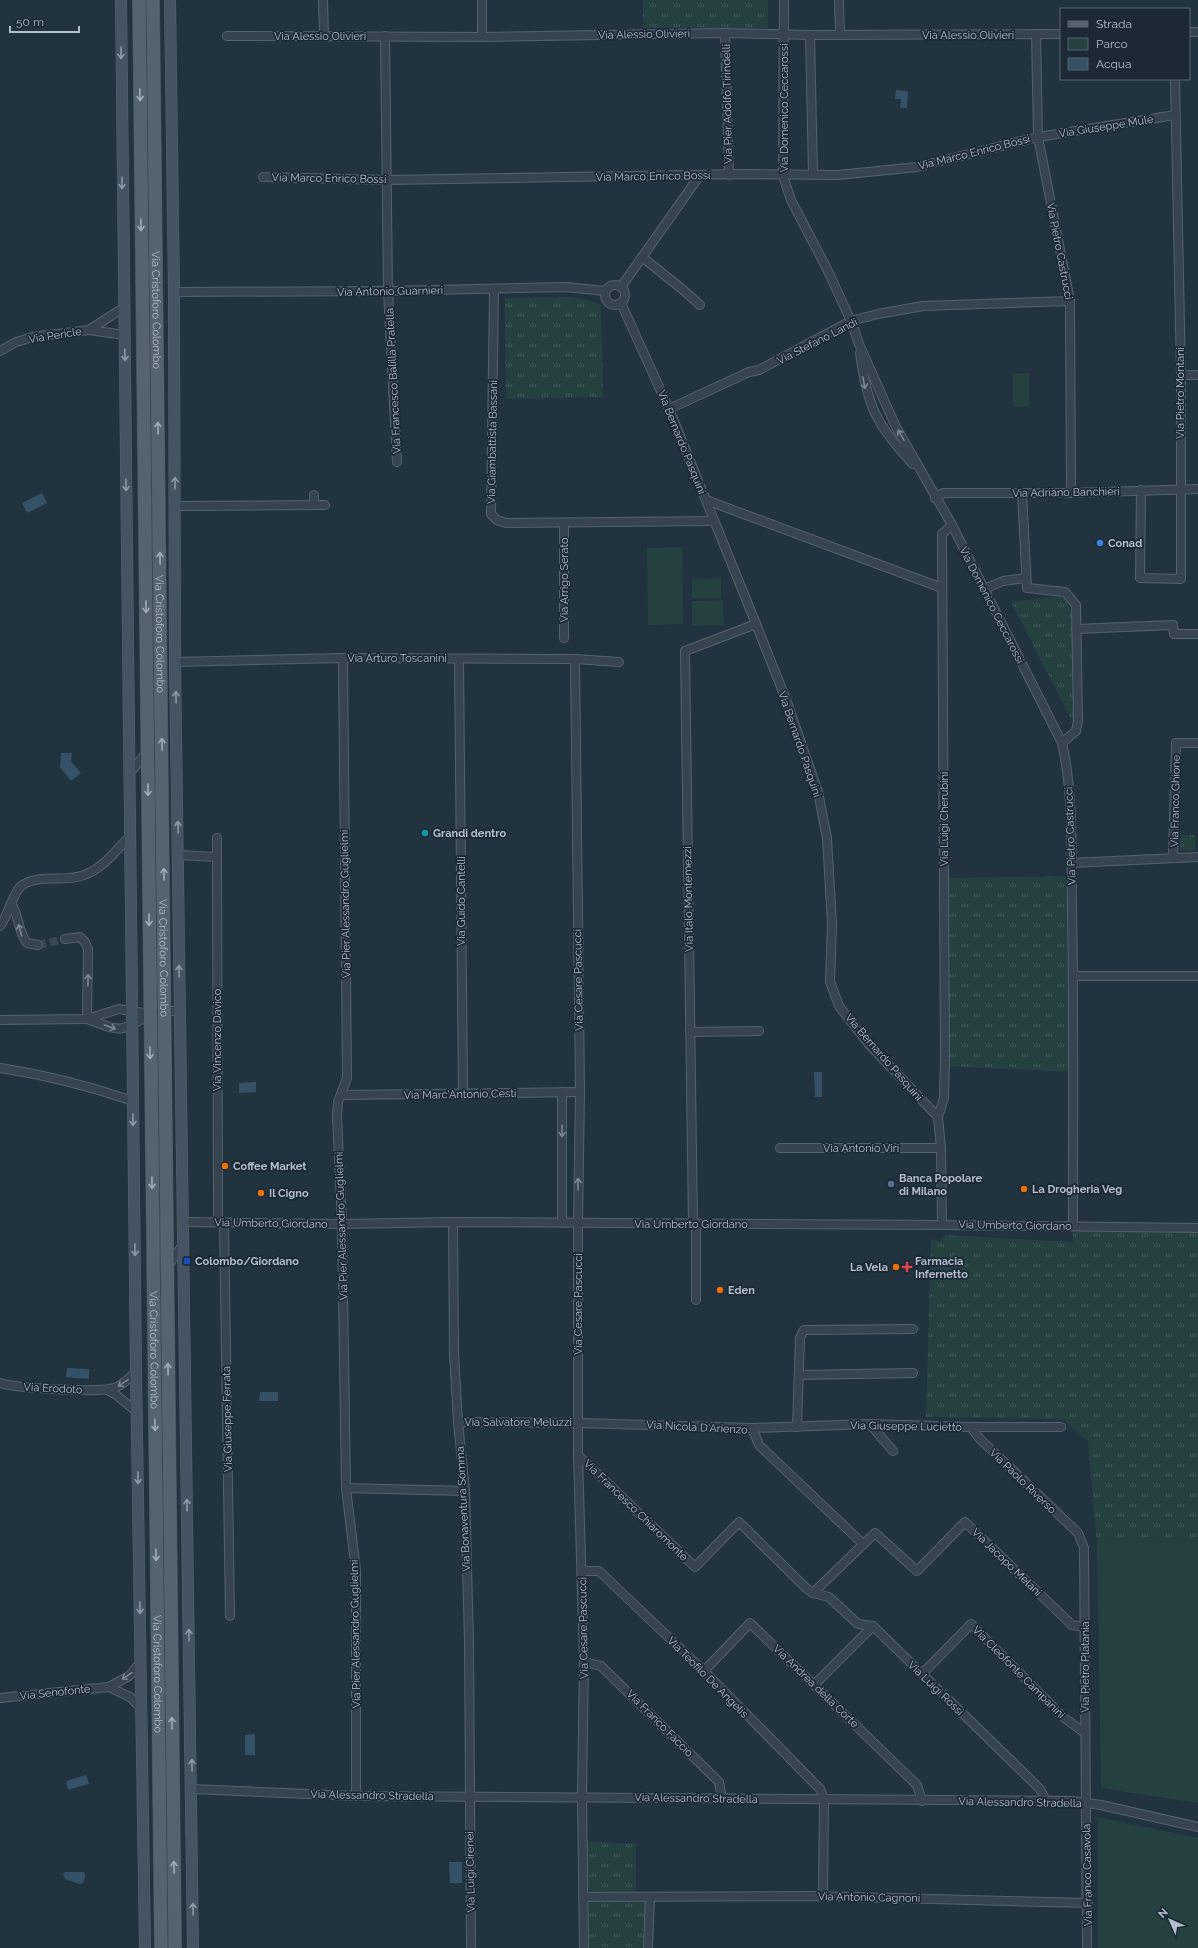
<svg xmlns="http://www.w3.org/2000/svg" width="1198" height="1948" font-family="Raleway,sans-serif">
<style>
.grass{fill:url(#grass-tufts)}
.park{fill:#244140}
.water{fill:#345168}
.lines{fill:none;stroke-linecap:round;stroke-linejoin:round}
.street-tunnel{stroke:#384855;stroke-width:8;stroke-dasharray:8 4;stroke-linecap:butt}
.street-casing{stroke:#54626d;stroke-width:10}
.secondary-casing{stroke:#54626d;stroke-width:12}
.primary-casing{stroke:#42505b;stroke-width:14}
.street{stroke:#36444f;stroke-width:8}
.secondary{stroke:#445463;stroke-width:11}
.primary{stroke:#546370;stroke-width:13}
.oneway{stroke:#8c9aa6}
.oneway2{stroke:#9fadb8}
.oneway3{stroke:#7a8893}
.shop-dot{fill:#3f7fe0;stroke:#1b2934;stroke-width:1.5}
.culture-dot{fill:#0f9aa8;stroke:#1b2934;stroke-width:1.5}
.food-dot{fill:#e8710a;stroke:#1b2934;stroke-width:1.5}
.service-dot{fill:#5c6f8a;stroke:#1b2934;stroke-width:1.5}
.transit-dot{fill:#1a4fb4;stroke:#1b2934;stroke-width:1.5}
.health-dot{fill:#e0444e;stroke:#1b2934;stroke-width:1.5}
.labels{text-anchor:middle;stroke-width:3.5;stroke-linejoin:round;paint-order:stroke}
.street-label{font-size:11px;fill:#b2bfca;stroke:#1b2934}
.poi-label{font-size:11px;font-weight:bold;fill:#b2bfca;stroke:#1b2934;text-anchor:start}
</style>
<defs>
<pattern id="grass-tufts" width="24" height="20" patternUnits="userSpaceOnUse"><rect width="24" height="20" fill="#244140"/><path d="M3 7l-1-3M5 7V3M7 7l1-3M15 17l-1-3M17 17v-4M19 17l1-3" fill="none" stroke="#415b5a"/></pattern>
</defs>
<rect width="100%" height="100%" fill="#223340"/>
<g class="grass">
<rect x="643" y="0" width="125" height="28"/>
<polygon points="568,297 585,299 601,305 603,397 506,399 505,298"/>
<polygon points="1059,596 1067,601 1072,613 1074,724 1011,602"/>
<polygon points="1179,835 1195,835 1195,851 1180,851"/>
<polygon points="1072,876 1073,1072 945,1066 944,878"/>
<polygon points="1073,1226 1198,1229 1198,1540 1097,1543 1088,1441 1063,1419 926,1417 931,1239 940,1242 945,1235 1073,1242"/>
<polygon points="582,1841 636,1844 636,1896 650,1897 648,1948 584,1948"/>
</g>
<g class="park">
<polygon points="1029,373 1029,406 1013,407 1013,374"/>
<polygon points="682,547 683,624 648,625 647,548"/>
<polygon points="721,578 721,598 692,598 692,579"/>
<polygon points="723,600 724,625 692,626 692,601"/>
<polygon points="1198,1540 1198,1803 1101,1788 1097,1543"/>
<polygon points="1098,1817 1198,1838 1198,1948 1098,1948"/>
</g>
<g class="water">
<polygon points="896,90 908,91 907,108 900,108 901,99 895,99"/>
<polygon points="42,493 47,503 27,513 22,503"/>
<polygon points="61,753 72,753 71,761 81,773 71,781 60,767"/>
<polygon points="814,1072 822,1072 822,1097 815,1097"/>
<polygon points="256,1082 256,1092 239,1093 239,1083"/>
<polygon points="67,1368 89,1369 89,1379 66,1377"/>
<polygon points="260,1392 278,1392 278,1401 259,1401"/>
<polygon points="255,1734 255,1755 245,1755 245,1735"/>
<polygon points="86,1775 89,1784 68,1790 66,1781"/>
<polygon points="449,1862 462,1862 462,1883 450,1883"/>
<polygon points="65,1872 84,1872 85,1875 84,1882 80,1884 65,1879 63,1874"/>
</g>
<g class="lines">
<polyline class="street-tunnel" points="38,945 65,939"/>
<defs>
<g id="street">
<polyline points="323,0 324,36"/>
<path d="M784 0 783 176 791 200 827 269 851 321 859 344 896 427 952 525 1062 743C1074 796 1071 854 1072 909 1074 1014 1073 1120 1073 1226"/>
<polyline points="839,0 840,35"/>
<polyline points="1189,32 1198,32"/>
<polyline points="725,33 729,175"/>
<polyline points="1036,34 1038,137 1070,301 1071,493"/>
<polyline points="810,35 813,174"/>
<polyline points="227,36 482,37 725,33 810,35 1061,34"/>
<polyline points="385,36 388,291 397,462"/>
<polyline points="482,37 482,0"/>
<polyline points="263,177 387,180 742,174 838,175 917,167 1038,137 1175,115"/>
<polyline points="642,257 682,289 700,305"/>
<circle cx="615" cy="295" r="10"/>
<polyline points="621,287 700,175"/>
<polyline points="494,289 491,514 497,520 506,523 714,521"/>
<polyline points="174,292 388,291 566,287 605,291"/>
<polyline points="621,303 669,409 756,624 787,702 818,792 827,838 832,924 830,982 839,1006 868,1043 938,1117 941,1148 942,1225"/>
<polyline points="89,330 123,308"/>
<polyline points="0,351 16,342 33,337 89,330 125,335"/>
<path d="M860 353C867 405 876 425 913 464"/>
<polyline points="1181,375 1198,375"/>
<polyline points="669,409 749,372 759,370 851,321 878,314 923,306 1070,301"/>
<polyline points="1141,490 1140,578 1181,579 1181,375 1175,79"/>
<polyline points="1022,493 1027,588 1065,592 1076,605 1078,721 1076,731 1062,743"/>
<polyline points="314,495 314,505"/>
<polyline points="935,498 943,493 1071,493 1198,489"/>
<polyline points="706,500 942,588"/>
<polyline points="176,506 325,505"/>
<polyline points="984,589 1003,581 1026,578"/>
<polyline points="1076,629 1173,625 1174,634 1198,634"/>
<polyline points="564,638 564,523"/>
<polyline points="343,658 347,1078 338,1102 337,1116 342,1224 346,1488 356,1570 356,1796"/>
<polyline points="459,659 463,1095"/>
<polyline points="575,659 580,1092 578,1223 578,1455 584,1662 582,1796 584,1948"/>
<polyline points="175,662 343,658 575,659 619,662"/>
<polyline points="129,774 147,752"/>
<polyline points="217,838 218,1222"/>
<polyline points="178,855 217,857"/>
<polyline points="1173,858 1176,743 1198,743"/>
<polyline points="1071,863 1198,857"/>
<path d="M12 905C19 917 18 931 27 943L38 945"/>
<path d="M0 926C8 916 13 893 21 886 38 873 65 883 84 875 103 869 117 849 131 835"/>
<polyline points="65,939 80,937 85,942 88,949 87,1019"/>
<polyline points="1073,976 1198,976"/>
<path d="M87 1019C121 1031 118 1034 150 1014"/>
<polyline points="0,1020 87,1019 119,1009 150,1014 180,1010"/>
<polyline points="690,1032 759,1031"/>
<path d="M0 1068C46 1075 89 1086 133 1101"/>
<polyline points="562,1092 562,1223"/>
<polyline points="341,1095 580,1092"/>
<polyline points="938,1117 944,1098 945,1055 942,534 952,525"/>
<polyline points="780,1148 941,1148"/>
<polyline points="184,1222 342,1224 453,1222 942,1225 1198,1228"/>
<polyline points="224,1222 230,1616"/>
<polyline points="453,1222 454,1354 458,1422 465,1491 469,1641 471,1948"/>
<polyline points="693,1224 685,651 756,624"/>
<polyline points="167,1267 182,1246"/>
<polyline points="696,1300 696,1224"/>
<polyline points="799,1375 913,1373"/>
<path d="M0 1383C16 1388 99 1393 114 1388 123 1385 129 1378 136 1372"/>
<polyline points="107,1390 115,1394 137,1412"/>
<polyline points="458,1422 578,1423 752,1428 759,1445 863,1544"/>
<polyline points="870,1424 893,1451"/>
<polyline points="797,1427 800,1338 804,1330 913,1329"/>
<polyline points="971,1427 979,1438 1078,1533 1084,1548 1087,1948"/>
<polyline points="752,1428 870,1424 971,1427 1061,1427"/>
<polyline points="578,1455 695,1567 739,1522 806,1588 813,1593 829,1597 858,1624 873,1626 1040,1789 1046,1801"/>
<polyline points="346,1488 465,1491"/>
<polyline points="582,1571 599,1571 704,1671 820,1789 824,1799 823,1896"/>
<polyline points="813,1593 875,1533 917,1571 965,1522 1072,1625 1085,1627"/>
<polyline points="584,1662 601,1666 719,1782 722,1798"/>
<polyline points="704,1671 750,1623 917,1785 922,1801"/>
<polyline points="922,1674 971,1624 1063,1717 1085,1733"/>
<polyline points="814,1685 873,1626"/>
<polyline points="109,1687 130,1697 142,1709"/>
<polyline points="0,1698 109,1687 129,1676 141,1662"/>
<polyline points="192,1789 356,1796 1072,1801 1101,1805 1198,1827"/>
<polyline points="583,1897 817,1896 1088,1903"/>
<polyline points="648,1948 650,1897"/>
</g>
<g id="secondary">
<polyline points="121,0 136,1372 145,1948"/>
<polyline points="170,0 174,292 175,662 193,1948"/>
</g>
<g id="primary">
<path id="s1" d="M139 0 161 1948"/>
<path id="s2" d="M153 0 175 1948"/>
</g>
</defs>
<use href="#street" class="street-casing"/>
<use href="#secondary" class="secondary-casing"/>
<use href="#primary" class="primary-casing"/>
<use href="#street" class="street"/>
<use href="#secondary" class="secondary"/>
<use href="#primary" class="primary"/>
</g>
<defs><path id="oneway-shaft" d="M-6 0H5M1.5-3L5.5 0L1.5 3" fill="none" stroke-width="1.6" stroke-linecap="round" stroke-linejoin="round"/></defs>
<g class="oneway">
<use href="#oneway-shaft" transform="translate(121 53) rotate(90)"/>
<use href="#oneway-shaft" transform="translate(122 183) rotate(90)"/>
<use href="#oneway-shaft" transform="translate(125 355) rotate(89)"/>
<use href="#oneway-shaft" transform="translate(175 483) rotate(-90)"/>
<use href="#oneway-shaft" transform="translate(126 485) rotate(89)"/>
<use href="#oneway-shaft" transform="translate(176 697) rotate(-91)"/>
<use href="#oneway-shaft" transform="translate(178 827) rotate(-91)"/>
<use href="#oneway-shaft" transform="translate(179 971) rotate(-91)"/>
<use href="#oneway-shaft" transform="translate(133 1120) rotate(89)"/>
<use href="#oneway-shaft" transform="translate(135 1250) rotate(89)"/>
<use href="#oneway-shaft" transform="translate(138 1478) rotate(89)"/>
<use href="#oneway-shaft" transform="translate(187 1505) rotate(-91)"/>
<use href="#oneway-shaft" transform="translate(140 1608) rotate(89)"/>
<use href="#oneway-shaft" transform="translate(189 1635) rotate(-91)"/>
<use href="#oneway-shaft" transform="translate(192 1765) rotate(-91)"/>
<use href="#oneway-shaft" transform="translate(193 1909) rotate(-90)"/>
</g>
<g class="oneway2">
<use href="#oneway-shaft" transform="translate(140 95) rotate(89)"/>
<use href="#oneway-shaft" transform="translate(141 225) rotate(89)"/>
<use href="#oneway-shaft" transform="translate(158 428) rotate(-91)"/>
<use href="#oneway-shaft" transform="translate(160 558) rotate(-91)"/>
<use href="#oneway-shaft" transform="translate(146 607) rotate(89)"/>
<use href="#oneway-shaft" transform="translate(162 744) rotate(-91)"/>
<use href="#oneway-shaft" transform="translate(148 790) rotate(90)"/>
<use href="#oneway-shaft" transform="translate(164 874) rotate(-91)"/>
<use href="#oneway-shaft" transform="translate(149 920) rotate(90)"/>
<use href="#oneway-shaft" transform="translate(150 1053) rotate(89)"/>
<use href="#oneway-shaft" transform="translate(152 1183) rotate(89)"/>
<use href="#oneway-shaft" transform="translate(168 1369) rotate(-91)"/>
<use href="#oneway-shaft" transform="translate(155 1425) rotate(89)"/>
<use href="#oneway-shaft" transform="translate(156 1555) rotate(89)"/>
<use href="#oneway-shaft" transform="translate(172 1723) rotate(-91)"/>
<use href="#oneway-shaft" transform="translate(174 1867) rotate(-91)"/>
</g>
<g class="oneway3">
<use href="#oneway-shaft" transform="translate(864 383) rotate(78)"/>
<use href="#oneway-shaft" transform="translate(901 435) rotate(-120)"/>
<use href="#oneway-shaft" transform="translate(20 930) rotate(-106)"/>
<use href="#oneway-shaft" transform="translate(88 980) rotate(-89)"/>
<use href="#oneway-shaft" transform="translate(110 1027) rotate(19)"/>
<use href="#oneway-shaft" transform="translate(562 1131) rotate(90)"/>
<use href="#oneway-shaft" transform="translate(578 1184) rotate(-89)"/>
<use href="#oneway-shaft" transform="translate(123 1383) rotate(146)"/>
<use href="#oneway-shaft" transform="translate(127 1676) rotate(146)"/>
</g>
<circle class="shop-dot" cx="1100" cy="543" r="4"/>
<circle class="culture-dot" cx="425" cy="833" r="4"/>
<g class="food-dot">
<circle cx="225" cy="1166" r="4"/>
<circle cx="1024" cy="1189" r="4"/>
<circle cx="261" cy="1193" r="4"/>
<circle cx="896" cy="1267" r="4"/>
<circle cx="720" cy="1290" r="4"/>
</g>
<circle class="service-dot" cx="891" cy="1184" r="4"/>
<rect class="transit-dot" x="183" y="1257" width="8" height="8" rx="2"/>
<path class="health-dot" d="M905 1261h4v4h4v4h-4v4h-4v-4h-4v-4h4z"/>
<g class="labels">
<g class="street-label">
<text transform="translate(644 34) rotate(-1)" y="4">Via Alessio Olivieri</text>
<text x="968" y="39">Via Alessio Olivieri</text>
<text x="320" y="40">Via Alessio Olivieri</text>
<text transform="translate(727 104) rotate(-91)" y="4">Via Pier Adolfo Tirindelli</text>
<text transform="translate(784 108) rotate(-90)" y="4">Via Domenico Ceccarossi</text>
<text transform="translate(1106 126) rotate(-9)" y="4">Via Giuseppe Mulè</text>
<text transform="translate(974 152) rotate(-14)" y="4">Via Marco Enrico Bossi</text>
<text transform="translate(653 176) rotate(-1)" y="4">Via Marco Enrico Bossi</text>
<text transform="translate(329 178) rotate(1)" y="4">Via Marco Enrico Bossi</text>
<text transform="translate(1060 251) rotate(79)" y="4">Via Pietro Castrucci</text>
<text transform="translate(390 291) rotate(-1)" y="4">Via Antonio Guarnieri</text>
<text dy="4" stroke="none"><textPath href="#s2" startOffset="310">Via Cristoforo Colombo</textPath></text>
<text transform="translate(55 335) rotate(-9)" y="4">Via Pericle</text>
<text transform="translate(817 341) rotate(-27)" y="4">Via Stefano Landi</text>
<text transform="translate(393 381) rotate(-93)" y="4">Via Francesco Balilla Pratella</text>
<text transform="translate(1180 393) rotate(-90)" y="4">Via Pietro Montani</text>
<text transform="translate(492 442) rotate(-89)" y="4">Via Giambattista Bassani</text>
<text transform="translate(682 442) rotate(68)" y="4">Via Bernardo Pasquini</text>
<text transform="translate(1066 492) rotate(-1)" y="4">Via Adriano Banchieri</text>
<text transform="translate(564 580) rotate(-90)" y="4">Via Arrigo Serato</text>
<text transform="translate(992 605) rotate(63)" y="4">Via Domenico Ceccarossi</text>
<text dy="4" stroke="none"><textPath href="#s2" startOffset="634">Via Cristoforo Colombo</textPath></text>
<text x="397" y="662">Via Arturo Toscanini</text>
<text transform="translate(800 744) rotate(71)" y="4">Via Bernardo Pasquini</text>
<text transform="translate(1175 801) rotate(-89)" y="4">Via Franco Ghione</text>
<text transform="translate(944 819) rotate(-90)" y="4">Via Luigi Cherubini</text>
<text transform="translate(1070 836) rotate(-92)" y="4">Via Pietro Castrucci</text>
<text transform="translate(688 899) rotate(-91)" y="4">Via Italo Montemezzi</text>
<text transform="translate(461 901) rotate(-90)" y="4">Via Guido Cantelli</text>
<text transform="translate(345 904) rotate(-91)" y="4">Via Pier Alessandro Guglielmi</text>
<text dy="4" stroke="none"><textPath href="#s2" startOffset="958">Via Cristoforo Colombo</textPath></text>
<text transform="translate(578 980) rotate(-91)" y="4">Via Cesare Pascucci</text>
<text transform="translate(217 1040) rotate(-90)" y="4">Via Vincenzo Davico</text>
<text transform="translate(884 1057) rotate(49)" y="4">Via Bernardo Pasquini</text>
<text transform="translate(460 1094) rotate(-1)" y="4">Via Marc'Antonio Cesti</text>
<text x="861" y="1152">Via Antonio Viri</text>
<text transform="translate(271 1223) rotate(1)" y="4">Via Umberto Giordano</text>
<text x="691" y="1228">Via Umberto Giordano</text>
<text transform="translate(1015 1225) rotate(1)" y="4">Via Umberto Giordano</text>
<text transform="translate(341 1226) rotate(-92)" y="4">Via Pier Alessandro Guglielmi</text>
<text transform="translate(578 1304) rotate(-90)" y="4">Via Cesare Pascucci</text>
<text dy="4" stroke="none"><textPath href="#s1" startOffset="1350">Via Cristoforo Colombo</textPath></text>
<text transform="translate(53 1388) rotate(3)" y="4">Via Erodoto</text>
<text transform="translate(227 1419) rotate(-91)" y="4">Via Giuseppe Ferrata</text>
<text x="518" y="1426">Via Salvatore Meluzzi</text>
<text transform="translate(906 1426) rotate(1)" y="4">Via Giuseppe Lucietto</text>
<text transform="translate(697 1427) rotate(3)" y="4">Via Nicola D'Arienzo</text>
<text transform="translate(1023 1481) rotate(44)" y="4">Via Paolo Riverso</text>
<text transform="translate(463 1509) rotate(-93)" y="4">Via Bonaventura Somma</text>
<text transform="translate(636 1510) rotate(44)" y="4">Via Francesco Chiaromonte</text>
<text transform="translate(1007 1562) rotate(44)" y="4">Via Jacopo Melani</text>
<text transform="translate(583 1628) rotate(-91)" y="4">Via Cesare Pascucci</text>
<text transform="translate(355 1634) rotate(-91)" y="4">Via Pier Alessandro Guglielmi</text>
<text transform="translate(1085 1667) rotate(-90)" y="4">Via Pietro Platania</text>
<text transform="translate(1019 1672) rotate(45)" y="4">Via Cleofonte Campanini</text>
<text dy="4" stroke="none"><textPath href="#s1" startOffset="1674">Via Cristoforo Colombo</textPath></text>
<text transform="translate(708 1677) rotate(45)" y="4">Via Teofilo De Angelis</text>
<text transform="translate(816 1686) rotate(44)" y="4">Via Andrea della Corte</text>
<text transform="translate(936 1688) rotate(44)" y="4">Via Luigi Rossi</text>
<text transform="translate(55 1692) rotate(-6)" y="4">Via Senofonte</text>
<text transform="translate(660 1723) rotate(45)" y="4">Via Franco Faccio</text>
<text transform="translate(372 1795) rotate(1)" y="4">Via Alessandro Stradella</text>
<text transform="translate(696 1798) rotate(1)" y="4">Via Alessandro Stradella</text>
<text transform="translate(1020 1802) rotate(1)" y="4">Via Alessandro Stradella</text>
<text transform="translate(470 1872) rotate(-91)" y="4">Via Luigi Cirenei</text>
<text transform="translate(1087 1875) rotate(-91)" y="4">Via Franco Casavola</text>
<text transform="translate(869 1897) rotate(1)" y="4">Via Antonio Cagnoni</text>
</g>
<g class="poi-label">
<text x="1108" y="547">Conad</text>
<text x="433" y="837">Grandi dentro</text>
<text x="233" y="1170">Coffee Market</text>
<text x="899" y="1182">Banca Popolare<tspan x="899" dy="13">di Milano</tspan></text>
<text x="1032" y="1193">La Drogheria Veg</text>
<text x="269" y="1197">Il Cigno</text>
<text x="195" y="1265">Colombo/Giordano</text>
<text x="915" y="1265">Farmacia<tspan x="915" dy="13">Infernetto</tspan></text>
<text x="888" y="1271" text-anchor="end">La Vela</text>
<text x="728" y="1294">Eden</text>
</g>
</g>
<rect x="1060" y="8" width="130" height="72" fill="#1b2934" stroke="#576570"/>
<rect x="1068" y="21" width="20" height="6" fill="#546370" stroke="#576570"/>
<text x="1096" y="28" font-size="12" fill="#b2bfca">Strada</text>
<rect x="1068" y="38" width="20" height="12" fill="#244140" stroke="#576570"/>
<text x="1096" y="48" font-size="12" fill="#b2bfca">Parco</text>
<rect x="1068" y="58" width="20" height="12" fill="#345168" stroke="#576570"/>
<text x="1096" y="68" font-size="12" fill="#b2bfca">Acqua</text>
<g transform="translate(1170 1920) rotate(315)" stroke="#1b2934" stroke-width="3" paint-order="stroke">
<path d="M0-3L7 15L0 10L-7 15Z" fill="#b2bfca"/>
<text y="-6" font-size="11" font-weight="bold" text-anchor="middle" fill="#b2bfca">N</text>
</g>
<path d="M10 26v6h69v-6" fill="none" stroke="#b2bfca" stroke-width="2"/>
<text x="16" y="26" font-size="12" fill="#b2bfca" stroke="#1b2934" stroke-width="3" paint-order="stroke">50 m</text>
</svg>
